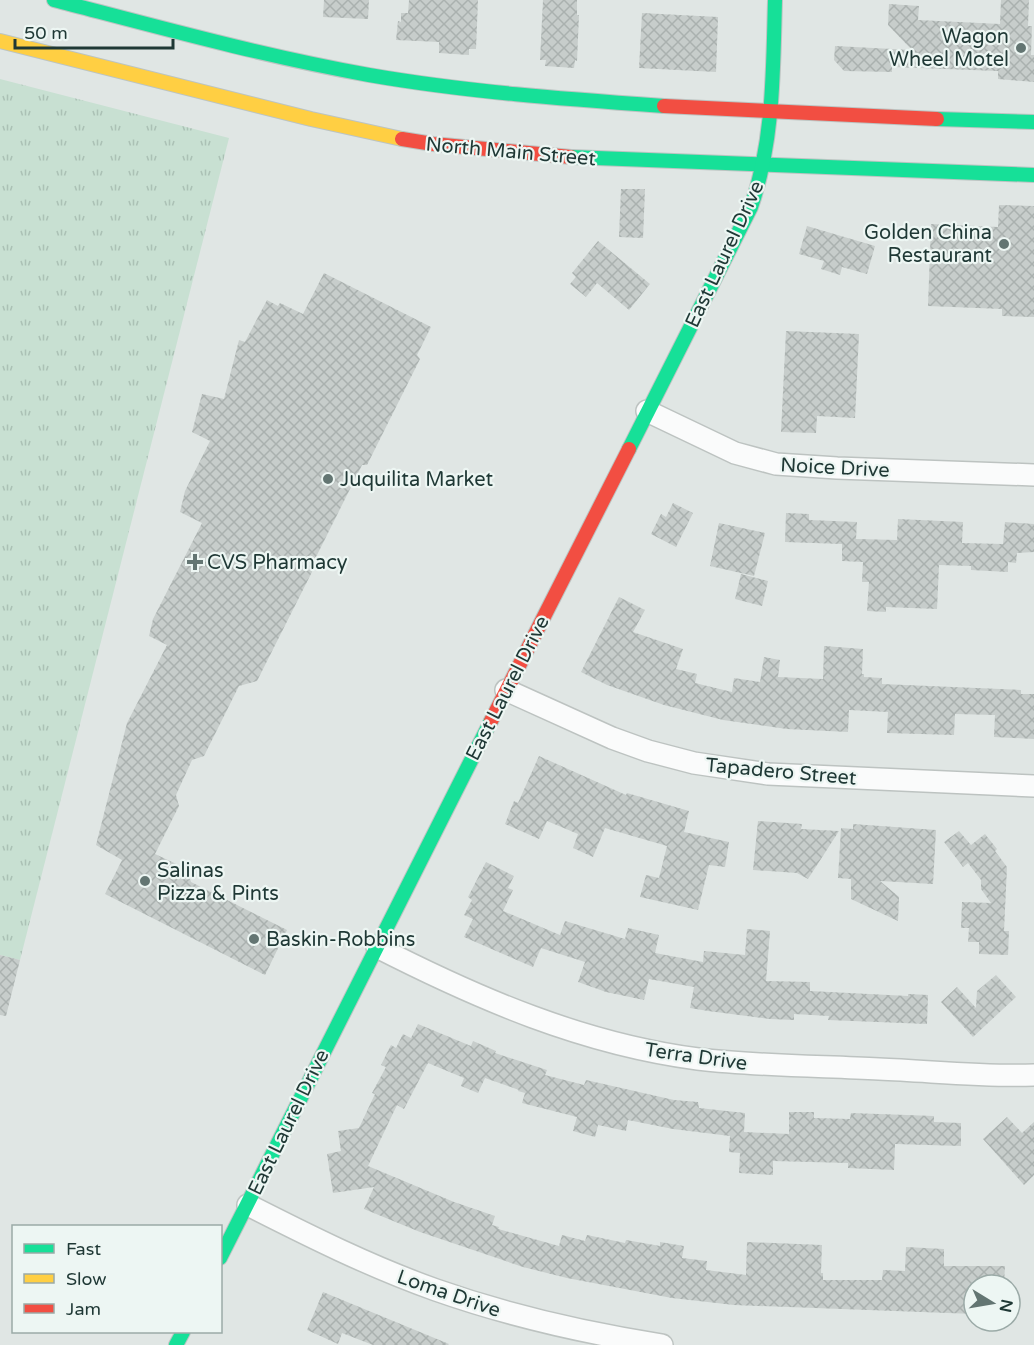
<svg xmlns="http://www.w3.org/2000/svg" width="1034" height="1345" font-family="'Varela Round',sans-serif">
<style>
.park{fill:url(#park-tufts)}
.building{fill:url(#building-cross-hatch)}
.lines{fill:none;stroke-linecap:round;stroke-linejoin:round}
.street-casing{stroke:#bdc3c1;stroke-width:24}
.fast-casing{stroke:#bcc4c2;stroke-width:16}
.slow-casing{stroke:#bcc4c2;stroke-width:16}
.jam-casing{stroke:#bcc4c2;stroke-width:16}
.street{stroke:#fafbfb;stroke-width:21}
.fast{stroke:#16e098;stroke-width:14}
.slow{stroke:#ffcf43;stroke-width:14}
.jam{stroke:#f24e42;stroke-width:14}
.poi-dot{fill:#637572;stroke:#edf6f3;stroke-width:2}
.labels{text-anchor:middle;stroke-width:4.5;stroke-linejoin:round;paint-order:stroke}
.poi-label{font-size:20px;fill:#1f3835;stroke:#edf6f3;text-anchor:start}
.street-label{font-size:20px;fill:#1f3835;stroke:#edf6f3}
</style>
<defs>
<pattern id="park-tufts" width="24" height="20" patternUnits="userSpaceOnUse" patternTransform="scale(1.5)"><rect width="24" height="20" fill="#c8e0d2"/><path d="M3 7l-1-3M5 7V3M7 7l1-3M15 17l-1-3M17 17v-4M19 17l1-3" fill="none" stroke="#abc1b5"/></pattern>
<pattern id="building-cross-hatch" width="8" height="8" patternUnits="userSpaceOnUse" patternTransform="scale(1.5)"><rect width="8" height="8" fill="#c7cdcb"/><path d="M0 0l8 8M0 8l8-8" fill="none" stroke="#aab1af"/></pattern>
</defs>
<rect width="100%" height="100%" fill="#e0e6e4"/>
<polygon class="park" points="0,79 229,138 20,960 0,955"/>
<g class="building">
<polygon points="324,0 369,0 368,19 323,17"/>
<polygon points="409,0 478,0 476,49 469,49 469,55 439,53 439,42 396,40 398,21 401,22 401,13 408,13"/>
<polygon points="543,0 577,0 577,15 579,15 577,61 575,60 574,68 545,66 546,60 540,60"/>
<polygon points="1001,0 1029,0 1028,26 1032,26 1031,55 1034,55 1034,82 998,79 998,71 892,67 892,72 844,71 834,60 835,46 912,50 888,25 889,4 919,6 918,20 1000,24"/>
<polygon points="642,13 718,17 716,72 639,68"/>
<polygon points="621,189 645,189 643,238 619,237"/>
<polygon points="999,205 1034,206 1034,317 1002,316 1002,309 928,306 931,224 998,227"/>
<polygon points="807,226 875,246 867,274 842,267 840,275 821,269 824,261 799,254"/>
<polygon points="598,241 650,284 629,310 597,283 586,297 570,284 576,277 572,273"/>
<polygon points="324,273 431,327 417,355 420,359 367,465 362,465 314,561 315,566 257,681 239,686 204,756 192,760 176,795 179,806 155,854 187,869 191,882 287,930 265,975 105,894 122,860 96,845 127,723 167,645 149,636 153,619 202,523 180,512 185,491 210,441 192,432 202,394 224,399 239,340 245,342 267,300 278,306 280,303 303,314"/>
<polygon points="786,331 859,334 855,418 817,416 816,433 781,432"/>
<polygon points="673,503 693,513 676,547 651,534 661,514 666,517"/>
<polygon points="786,513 809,514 809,520 857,522 856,539 897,540 898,519 963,522 962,543 1003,544 1005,522 1034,524 1034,552 1017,553 1016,563 1008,562 1008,572 971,570 971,566 939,565 937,609 886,607 886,612 867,611 869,582 862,582 863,562 842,561 842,544 785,542"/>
<polygon points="719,523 765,533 754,576 710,566"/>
<polygon points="741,574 768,581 762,606 735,599"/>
<polygon points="619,597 645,610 633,632 683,649 676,669 697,674 695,683 732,692 734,678 760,682 764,657 780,660 778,677 823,679 824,646 863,649 862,674 864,674 864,677 882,678 882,684 1021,690 1021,694 1034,694 1034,739 994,737 995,715 955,714 954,735 887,733 888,712 849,710 848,732 787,729 723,720 664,705 607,685 581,672"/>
<polygon points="539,756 626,795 627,793 689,811 684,832 729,842 725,867 709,865 698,910 640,897 646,875 659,878 667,846 605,828 593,857 573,848 578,834 547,821 539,839 505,824 514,801 518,803"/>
<polygon points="758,821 802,824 801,829 839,831 808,879 797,873 753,870"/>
<polygon points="853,824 936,830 933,884 880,881 899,897 898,921 851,899 851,879 838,878 841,828 853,829"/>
<polygon points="959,831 971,845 985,834 997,849 995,851 1007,867 1004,931 1009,931 1008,955 979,954 979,942 968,942 969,928 961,928 962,902 991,903 981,889 981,880 968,863 963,867 944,842"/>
<polygon points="486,862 514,876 508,888 513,890 503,911 560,935 565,921 625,939 628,928 659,935 655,953 703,962 704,951 745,955 747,929 770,931 766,981 810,982 810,991 908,996 908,994 928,995 927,1024 828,1020 829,1016 794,1014 794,1020 770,1019 708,1011 690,1008 694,987 649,979 644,1000 606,992 578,982 585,962 541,948 533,967 464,937 473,919 464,915 472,900 468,897"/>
<polygon points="0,955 20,960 6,1016 0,1015"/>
<polygon points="996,975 1016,997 973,1037 941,1002 957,987 976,1008 977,991"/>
<polygon points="418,1024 471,1046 473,1041 496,1051 495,1053 547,1070 545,1075 584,1085 586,1080 674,1100 698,1102 699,1108 745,1113 744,1132 789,1134 789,1112 814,1112 814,1118 850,1119 851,1113 934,1116 934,1122 961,1123 961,1146 895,1144 894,1170 848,1168 848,1163 773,1161 773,1175 739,1173 740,1153 729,1152 730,1136 673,1129 628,1120 626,1131 598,1125 595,1137 573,1131 577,1117 522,1103 525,1093 518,1091 519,1090 485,1078 478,1093 461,1086 464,1078 428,1063 404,1109 397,1105 368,1166 454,1202 495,1216 492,1225 499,1227 498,1229 559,1246 562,1235 585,1241 587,1235 625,1243 626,1240 660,1246 660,1242 684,1246 682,1258 707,1261 706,1270 746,1275 747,1242 822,1245 821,1273 823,1273 823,1280 882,1280 883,1270 905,1271 906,1247 944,1249 944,1266 1005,1266 1004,1285 974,1285 974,1314 734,1305 672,1298 567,1278 523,1267 420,1232 364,1209 374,1187 333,1193 327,1154 341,1151 338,1131 359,1128 375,1094 372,1093 386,1067 381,1065 391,1045 396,1048 403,1034 411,1038"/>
<polygon points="1007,1117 1022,1133 1034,1122 1034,1175 1024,1185 983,1139"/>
<polygon points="323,1292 449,1344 448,1345 373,1345 342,1333 338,1344 307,1330"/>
</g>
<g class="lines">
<defs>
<g id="street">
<polyline points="647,411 735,453 776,464 837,468 1034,475"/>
<polyline points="506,690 612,738 648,751 694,763 768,774 1034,786"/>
<path d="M377 947C479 999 583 1044 698 1059 758 1066 819 1066 879 1069 931 1071 983 1077 1034 1075"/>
<path d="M248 1205C309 1236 371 1267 436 1290 510 1316 585 1333 662 1345"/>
</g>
<g id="fast">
<path d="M54 0C158 27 263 56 369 75 467 92 565 99 664 106"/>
<polyline points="937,119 1034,122"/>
<polyline points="571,157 1034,175"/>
<path d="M629 449 751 207C774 140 773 70 775 0"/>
<polyline points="220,1258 491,721"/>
<polyline points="176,1345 183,1332"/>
</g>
<polyline id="slow" points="0,41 311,119 402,139"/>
<g id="jam">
<polyline points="664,106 937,119"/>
<polyline points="402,139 433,144 571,157"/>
<polyline points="491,721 629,449"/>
</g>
</defs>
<use href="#street" class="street-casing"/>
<use href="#fast" class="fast-casing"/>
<use href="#slow" class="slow-casing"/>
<use href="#jam" class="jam-casing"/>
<use href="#street" class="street"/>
<use href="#fast" class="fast"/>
<use href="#slow" class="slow"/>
<use href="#jam" class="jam"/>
</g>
<g class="poi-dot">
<circle cx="1021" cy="48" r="6"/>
<circle cx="1004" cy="244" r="6"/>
<circle cx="328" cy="479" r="6"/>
<path d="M192 553h6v6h6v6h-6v6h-6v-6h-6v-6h6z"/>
<circle cx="145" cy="881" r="6"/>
<circle cx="254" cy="939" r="6"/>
</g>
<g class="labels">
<g class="poi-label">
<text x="1009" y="43" text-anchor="end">Wagon<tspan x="1009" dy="23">Wheel Motel</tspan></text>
<text x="992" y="239" text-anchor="end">Golden China<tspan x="992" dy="23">Restaurant</tspan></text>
<text x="340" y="486">Juquilita Market</text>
<text x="207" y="569">CVS Pharmacy</text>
<text x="157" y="877">Salinas<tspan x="157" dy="23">Pizza &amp; Pints</tspan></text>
<text x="266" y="946">Baskin-Robbins</text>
</g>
<g class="street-label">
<text transform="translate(511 151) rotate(5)" y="7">North Main Street</text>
<text transform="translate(724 254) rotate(-65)" y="7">East Laurel Drive</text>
<text transform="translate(835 467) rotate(3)" y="7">Noice Drive</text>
<text transform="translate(507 688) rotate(-63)" y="7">East Laurel Drive</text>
<text transform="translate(781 771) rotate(5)" y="7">Tapadero Street</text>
<text transform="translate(696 1056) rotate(8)" y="7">Terra Drive</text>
<text transform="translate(288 1122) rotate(-64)" y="7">East Laurel Drive</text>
<text transform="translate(449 1293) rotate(19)" y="7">Loma Drive</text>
</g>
</g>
<rect x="12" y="1225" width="210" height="108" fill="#edf6f3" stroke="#9baaa7" stroke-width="1.5"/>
<rect x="24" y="1244" width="30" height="9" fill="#16e098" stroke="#9baaa7" stroke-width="1.5"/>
<text x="66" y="1255" font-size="18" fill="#1f3835">Fast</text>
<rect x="24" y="1274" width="30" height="9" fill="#ffcf43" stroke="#9baaa7" stroke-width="1.5"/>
<text x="66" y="1285" font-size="18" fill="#1f3835">Slow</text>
<rect x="24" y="1304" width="30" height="9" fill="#f24e42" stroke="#9baaa7" stroke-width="1.5"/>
<text x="66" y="1315" font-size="18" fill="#1f3835">Jam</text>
<g transform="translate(992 1303) rotate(101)"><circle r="28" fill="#edf6f3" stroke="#9baaa7" stroke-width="1.5"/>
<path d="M0-4.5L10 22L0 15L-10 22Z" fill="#637572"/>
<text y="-9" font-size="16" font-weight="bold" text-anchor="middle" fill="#1f3835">N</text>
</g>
<path d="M15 39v9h158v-9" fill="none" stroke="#1f3835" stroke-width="3"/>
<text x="24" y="39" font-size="18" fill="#1f3835" stroke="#edf6f3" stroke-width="4.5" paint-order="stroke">50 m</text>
</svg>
